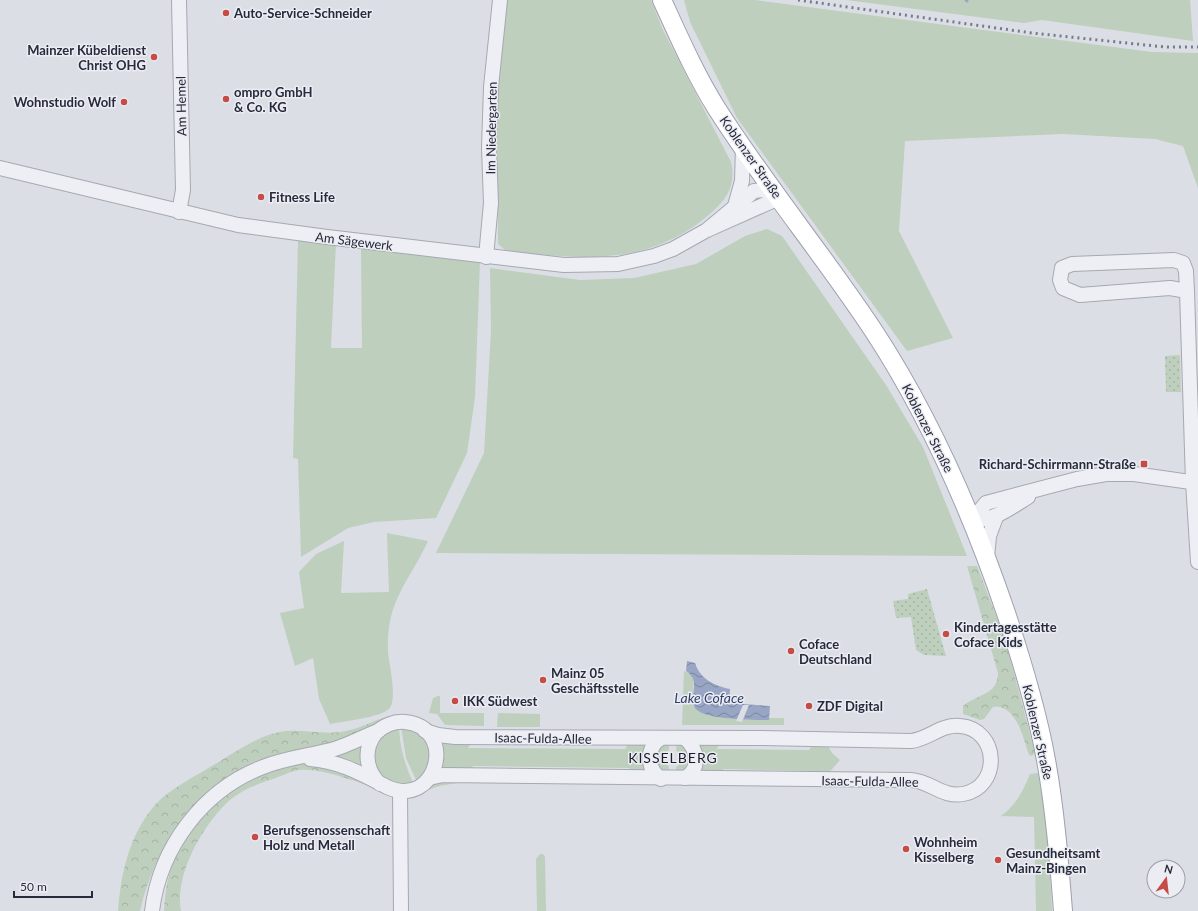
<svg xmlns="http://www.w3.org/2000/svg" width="1198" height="911" font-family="Lato,sans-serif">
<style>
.green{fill:#becfbd}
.forest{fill:url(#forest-crowns)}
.park{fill:url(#park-dots)}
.water{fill:url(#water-waves)}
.pier{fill:#dcdee5}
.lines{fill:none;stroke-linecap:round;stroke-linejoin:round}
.stream{stroke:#98a5c4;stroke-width:3}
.minor-casing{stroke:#a6a8b2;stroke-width:16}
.major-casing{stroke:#9ca0b0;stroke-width:20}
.minor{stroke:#eeeff4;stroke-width:14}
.major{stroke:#fff;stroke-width:18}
.rail{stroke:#767a8e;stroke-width:3;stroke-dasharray:2 4;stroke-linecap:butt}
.poi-dot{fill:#c64c46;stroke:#ebedf3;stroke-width:1.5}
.labels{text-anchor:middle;stroke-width:3;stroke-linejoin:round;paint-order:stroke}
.poi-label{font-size:13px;font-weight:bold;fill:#272a3b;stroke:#ebedf3;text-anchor:start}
.street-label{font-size:13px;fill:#272a3b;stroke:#ebedf3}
.water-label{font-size:14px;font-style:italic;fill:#33416c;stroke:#ebedf3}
.neighbourhood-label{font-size:14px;letter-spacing:1px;fill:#191b2b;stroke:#ebedf3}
</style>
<defs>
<pattern id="forest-crowns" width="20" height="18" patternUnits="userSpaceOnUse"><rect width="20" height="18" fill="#becfbd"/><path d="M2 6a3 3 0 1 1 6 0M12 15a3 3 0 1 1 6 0" fill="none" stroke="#a3b2a3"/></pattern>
<pattern id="park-dots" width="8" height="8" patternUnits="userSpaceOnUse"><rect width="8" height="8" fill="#becfbd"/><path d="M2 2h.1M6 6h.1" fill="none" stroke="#a3b2a3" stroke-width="1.8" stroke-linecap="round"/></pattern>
<pattern id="water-waves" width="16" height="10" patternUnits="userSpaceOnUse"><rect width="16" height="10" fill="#98a5c4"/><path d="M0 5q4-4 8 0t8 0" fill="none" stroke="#7c87a0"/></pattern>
</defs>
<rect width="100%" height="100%" fill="#dcdee5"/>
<g class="green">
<path d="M507 0H651L662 28 731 162C736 184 728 198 712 212 651 267 580 260 505 250L498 244 497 117 499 73Z"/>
<polygon points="684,0 755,0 1152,52 1198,53 1198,188 1183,146 1155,139 1063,134 905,141 899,231 953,338 907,351 737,118 690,22"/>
<polygon points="846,0 1190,0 1193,41 1042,20 1024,23"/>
<polygon points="767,229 782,236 886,385 923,447 967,556 436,553 484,453 491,331 490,268 580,280 634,278 696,264 745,236"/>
<polygon points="298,240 336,243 331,348 362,348 361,247 480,261 475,397 467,453 436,518 374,522 348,528 301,557 298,459 293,458"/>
<path d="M387 533 428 541C408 584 386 600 388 652 389 664 398 700 389 709 379 718 344 721 330 724L319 699 313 658 295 666 280 613 304 608 299 572 316 554 344 541 341 593 389 592Z"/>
<polygon points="684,671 691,674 693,680 694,698 704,713 731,719 769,720 769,718 784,718 784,725 682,725"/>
<polygon points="438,696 440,696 440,713 484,713 484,726 445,725 437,714 429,713 433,698"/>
<polygon points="498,713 540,714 540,727 497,727"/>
<polygon points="409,726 427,738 432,765 417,782 406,758 401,727"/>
<path d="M399 727C400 749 405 765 414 785L387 784 371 762 378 736Z"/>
<polygon points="474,739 468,748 625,749 631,740 646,745 646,775 626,775 630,768 473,766 467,774 438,769 437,741"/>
<polygon points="365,740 367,772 325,755"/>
<polygon points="699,741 721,741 717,749 809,750 815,741 827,744 832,753 840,760 827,775 810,776 812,771 724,769 718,776 698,776"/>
<path d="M669 742V750L665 754 664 760 669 767V774L659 768C654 757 658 747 669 742Z"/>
<polygon points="677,743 684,747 689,759 684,770 676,774 676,767 681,763 682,757 676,750"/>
<path d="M1038 773 1047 819 1052 911H1036L1034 817 1001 816C1016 805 1023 791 1030 774Z"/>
<path d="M497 780V783C470 783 449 780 423 792L422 789 438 781Z"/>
<polygon points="540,854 543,854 545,857 546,911 537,911 536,859"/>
</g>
<g class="forest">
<path d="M967 566H977L1005 639 1035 753 1032 756 1029 755C1023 738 1016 703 993 707L984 719 980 720 963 714V706C977 694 998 695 998 673Z"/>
<path d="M389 716H392C378 724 362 736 347 741 325 749 300 749 278 754 205 772 156 841 140 911H118C121 873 129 836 154 806 170 788 196 776 217 763 236 751 257 737 279 732 301 728 325 736 346 731 361 728 374 720 389 716Z"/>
<path d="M312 763 329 765 371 786C348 780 323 768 299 770 292 771 283 775 276 778 260 783 243 789 230 800 203 824 174 875 181 911H164C165 894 167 877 174 860 195 805 254 767 312 763Z"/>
</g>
<g class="park">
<polygon points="1180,355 1181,392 1166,392 1165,356"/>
<polygon points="927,589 946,656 924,655 916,650 911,617 896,618 893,601 908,599 908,594"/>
</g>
<path class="water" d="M687 661 695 663C700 679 715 686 730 689L729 703 770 706 769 720C754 720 708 720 697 710 686 701 703 681 686 671Z"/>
<polygon class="pier" points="743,705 749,705 742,722 736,721"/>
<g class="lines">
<polyline class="stream" points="966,0 967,1"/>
<defs>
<g id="minor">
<polyline points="0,168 238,225 327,237 564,265 618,264 654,256 673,249 707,230 779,198 764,190 754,191 707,230"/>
<polyline points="735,206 742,181 743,147"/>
<polyline points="179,212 183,190 179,0"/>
<polyline points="486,257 491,203 489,148 491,87 500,0"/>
<polyline points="1187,291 1170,288 1080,295 1063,288 1060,280 1062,268 1072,264 1174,260 1183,263 1186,271 1187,291 1193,482 1198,562"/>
<polyline points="972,520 986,503 1077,479 1106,474 1134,474 1198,483"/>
<path d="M972 520C994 521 1010 508 1028 497"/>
<polyline points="987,558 989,536 996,517"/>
<path d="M425 731 438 735 455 737 758 738 911 741C929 739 941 724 960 726 999 729 1002 787 963 794 943 798 930 781 911 780L443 775 429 778"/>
<path d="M661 738C646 748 646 768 661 779"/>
<path d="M310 759C339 761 362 774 387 787 438 810 458 727 405 722 394 721 382 726 375 734 363 750 366 771 380 784"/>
<path d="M685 778C701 768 698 750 685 738"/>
<polyline points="400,791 401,911"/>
<path d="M152 911C160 847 203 790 263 767 285 758 308 756 331 750 347 746 362 737 378 731"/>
</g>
<path id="major" d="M662 0C679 37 695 74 717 109 766 186 825 257 875 333 931 419 973 516 1006 613 1022 661 1037 710 1046 760 1055 810 1059 860 1063 911"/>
</defs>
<use href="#minor" class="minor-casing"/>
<use href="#major" class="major-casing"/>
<use href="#minor" class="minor"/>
<use href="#major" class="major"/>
<polyline class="rail" points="798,0 1032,33 1165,47 1198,47"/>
</g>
<g class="poi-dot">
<circle cx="226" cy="13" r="4"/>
<circle cx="154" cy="57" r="4"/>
<circle cx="226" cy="99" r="4"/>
<circle cx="124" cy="102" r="4"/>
<circle cx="261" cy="197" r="4"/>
<rect x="1140" y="460" width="8" height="8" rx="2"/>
<circle cx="946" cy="634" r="4"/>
<circle cx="791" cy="651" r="4"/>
<circle cx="543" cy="680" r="4"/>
<circle cx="455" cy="701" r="4"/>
<circle cx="809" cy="706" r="4"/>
<circle cx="255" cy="837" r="4"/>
<circle cx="906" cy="849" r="4"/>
<circle cx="998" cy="860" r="4"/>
</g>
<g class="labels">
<g class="poi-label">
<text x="234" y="18">Auto-Service-Schneider</text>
<text x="146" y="55" text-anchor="end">Mainzer Kübeldienst<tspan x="146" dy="15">Christ OHG</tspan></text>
<text x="234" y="97">ompro GmbH<tspan x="234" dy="15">&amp; Co. KG</tspan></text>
<text x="116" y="107" text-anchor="end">Wohnstudio Wolf</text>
<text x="269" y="202">Fitness Life</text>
<text x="1136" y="469" text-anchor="end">Richard-Schirrmann-Straße</text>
<text x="954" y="632">Kindertagesstätte<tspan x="954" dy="15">Coface Kids</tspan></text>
<text x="799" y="649">Coface<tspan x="799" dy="15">Deutschland</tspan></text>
<text x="551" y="678">Mainz 05<tspan x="551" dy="15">Geschäftsstelle</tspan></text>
<text x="463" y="706">IKK Südwest</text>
<text x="817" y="711">ZDF Digital</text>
<text x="263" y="835">Berufsgenossenschaft<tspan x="263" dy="15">Holz und Metall</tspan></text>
<text x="914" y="847">Wohnheim<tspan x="914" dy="15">Kisselberg</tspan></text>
<text x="1006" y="858">Gesundheitsamt<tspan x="1006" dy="15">Mainz-Bingen</tspan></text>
</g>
<g class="street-label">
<text transform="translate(181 106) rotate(-91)" y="5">Am Hemel</text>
<text transform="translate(491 128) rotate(-89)" y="5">Im Niedergarten</text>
<text transform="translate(751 157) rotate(55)" y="5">Koblenzer Straße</text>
<text transform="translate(354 241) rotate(7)" y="5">Am Sägewerk</text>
<text transform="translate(928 428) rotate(63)" y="5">Koblenzer Straße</text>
<text transform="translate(1038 732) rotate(77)" y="5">Koblenzer Straße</text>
<text transform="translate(543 738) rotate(1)" y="5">Isaac-Fulda-Allee</text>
<text transform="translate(870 781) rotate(1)" y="5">Isaac-Fulda-Allee</text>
</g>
<g class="water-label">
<text x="709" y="703">Lake Coface</text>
</g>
<g class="neighbourhood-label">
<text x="673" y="763">KISSELBERG</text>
</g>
</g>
<g transform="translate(1166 879) rotate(15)"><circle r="19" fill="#ebedf3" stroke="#9d9fa9"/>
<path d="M0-3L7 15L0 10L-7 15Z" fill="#c64c46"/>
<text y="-6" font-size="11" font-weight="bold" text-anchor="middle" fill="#272a3b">N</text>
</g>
<path d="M14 891v6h78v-6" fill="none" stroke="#272a3b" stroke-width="2"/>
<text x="20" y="891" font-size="12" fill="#272a3b" stroke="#ebedf3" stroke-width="3" paint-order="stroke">50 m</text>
</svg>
